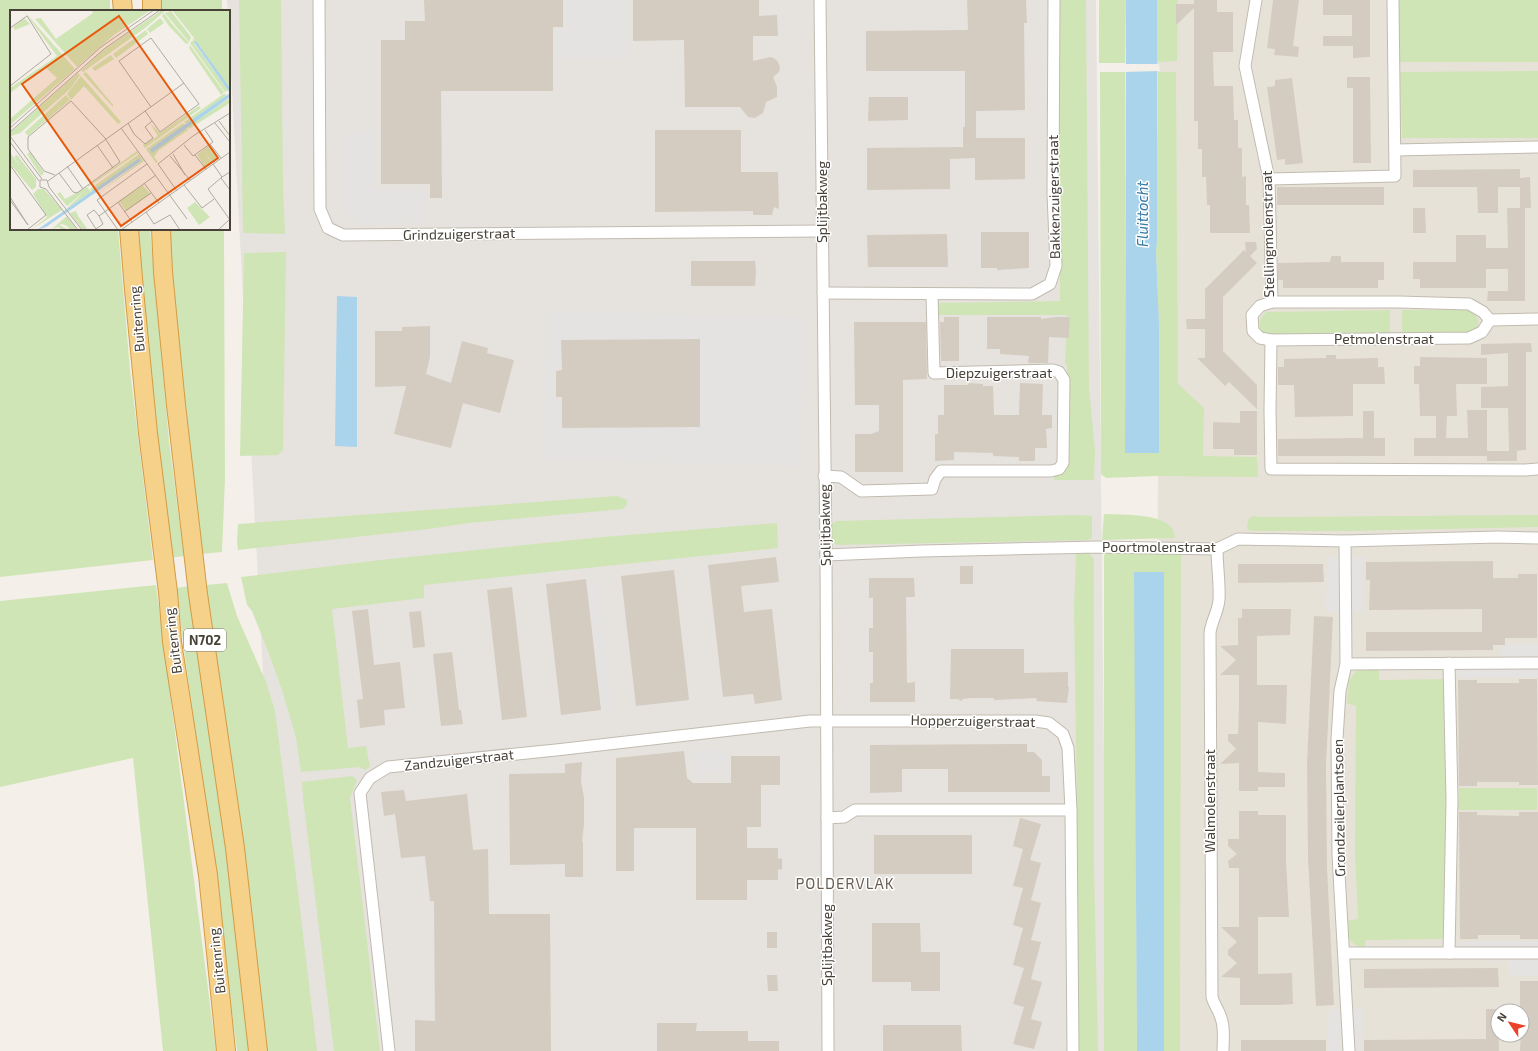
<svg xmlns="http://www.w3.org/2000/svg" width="1538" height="1051" font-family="'Exo 2',sans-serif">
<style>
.residential{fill:#e7e2d8;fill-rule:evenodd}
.industrial{fill:#e6e2de}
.green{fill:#d0e5b5}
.parking{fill:#e5e3e1}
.water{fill:#aad3ec}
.pier{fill:#f4f0e9}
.building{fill:#d4ccc0}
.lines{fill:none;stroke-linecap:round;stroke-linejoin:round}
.minor-casing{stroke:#c1bbaf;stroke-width:13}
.trunk-casing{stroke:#d39b44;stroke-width:20}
.minor{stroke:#fff;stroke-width:11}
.trunk{stroke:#f6d18a;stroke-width:18}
.labels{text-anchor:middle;stroke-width:3;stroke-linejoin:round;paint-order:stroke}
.shield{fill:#fff;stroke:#7e7a74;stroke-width:1}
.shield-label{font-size:13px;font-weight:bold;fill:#474138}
.street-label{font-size:14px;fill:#474138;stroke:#fff}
.water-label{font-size:15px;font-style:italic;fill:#3679a4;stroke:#fff}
.neighbourhood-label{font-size:15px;letter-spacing:1px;fill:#695e50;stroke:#fff}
.inset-road{fill:none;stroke:#afaaa2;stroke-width:1}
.view{fill:#e8590c;fill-opacity:0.15;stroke:#e8590c;stroke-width:2}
.inset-edge{fill:none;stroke:#474138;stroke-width:2}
</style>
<rect width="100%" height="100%" fill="#f4f0e9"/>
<path class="residential" d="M1156 0H1538V1051H1156L1158 454ZM1498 1011H1522V1035H1498Z"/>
<polygon class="industrial" points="227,0 1096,0 1107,1051 283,1051 229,34 229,11 228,11"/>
<g class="green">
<polygon points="0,0 110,0 110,11 11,11 11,229 118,229 130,370 153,560 0,577"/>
<rect x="159" y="0" width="63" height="11"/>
<polygon points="239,0 281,0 283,185 285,234 243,233"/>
<polygon points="1059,0 1086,0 1089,388 1095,451 1094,480 1054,480 1054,474 1067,462 1067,365 1065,364 1066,338 1069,338 1070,317 1065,315 936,315 936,303 1060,301"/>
<polygon points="1099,0 1126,0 1125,63 1099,63"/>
<polygon points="1157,0 1178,0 1177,61 1157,62"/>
<polygon points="1399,0 1538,0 1538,62 1400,62"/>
<polygon points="1538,71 1538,138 1402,138 1400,72"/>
<polygon points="1100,72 1125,72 1125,453 1159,453 1159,325 1156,251 1158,72 1176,72 1178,384 1204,408 1203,456 1257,457 1258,477 1158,476 1106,478 1101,474"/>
<polygon points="135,229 150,229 169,441 184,556 169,558"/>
<polygon points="166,229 224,229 225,479 222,552 200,554"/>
<polygon points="286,252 283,450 278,455 240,456 244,253"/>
<path d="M1390 310V333L1265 334 1261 332C1258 322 1260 319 1266 312Z"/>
<polygon points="1402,310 1471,310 1478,319 1478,327 1473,332 1406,335 1402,332"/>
<polygon points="617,496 627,500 627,504 623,509 469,523 428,529 238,550 237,542 238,524"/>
<path d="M1104 514C1122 515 1176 512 1175 538L1102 540Z"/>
<polygon points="1077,515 1092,516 1092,538 1088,540 837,545 830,541 831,525 836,521"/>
<polygon points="1538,515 1538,527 1348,531 1255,531 1248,530 1247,525 1249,518 1253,516 1262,517"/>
<polygon points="777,523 778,548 424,585 424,598 332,609 348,748 366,746 370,767 365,770 360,767 301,772 296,738 282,690 269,654 252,611 247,605 241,577 380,560 603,537"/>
<polygon points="1089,553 1094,559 1094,867 1098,1051 1078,1051 1078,880 1074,607 1076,554"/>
<polygon points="1107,553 1181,554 1180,1051 1164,1051 1163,572 1135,572 1137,1051 1104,1051 1104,555"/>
<polygon points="227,583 237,616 266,682 275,711 294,859 317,1051 266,1051 206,585"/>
<polygon points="156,585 216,1051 163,1051 133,758 0,787 0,601"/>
<polygon points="191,586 233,901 250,1051 237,1051 176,588"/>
<path d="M1379 669V680L1446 679 1448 939 1366 940 1364 948C1348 944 1347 936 1347 921L1358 919 1355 851 1356 706 1347 703 1349 681 1356 671Z"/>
<polygon points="352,776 357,780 350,798 380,1051 334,1051 303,798 302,782"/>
<polygon points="1459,788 1537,788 1537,810 1458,810"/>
</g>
<g class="parking">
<polygon points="564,0 628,0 627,59 556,59 556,26 564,26"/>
<polygon points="350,130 374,131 374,189 425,190 426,222 359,225 341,205 341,140"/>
<polygon points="547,311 804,317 801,466 544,460"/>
<polygon points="1327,557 1363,557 1363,612 1326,612"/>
<polygon points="599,582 613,710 601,712 588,583"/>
<polygon points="1502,644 1538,644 1538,678 1457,678 1456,660 1502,659"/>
<polygon points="726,748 727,773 693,774 692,750"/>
<polygon points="1538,941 1538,976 1509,975 1509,961 1458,960 1459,942"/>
<polygon points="1363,1008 1362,1051 1327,1051 1329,1009"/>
</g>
<g class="water">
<polygon points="1126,0 1157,0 1157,241 1156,251 1159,325 1159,453 1125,453"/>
<polygon points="337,296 357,297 357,447 335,446"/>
<polygon points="1134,572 1164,572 1164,1051 1137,1051"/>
</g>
<polygon class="pier" points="1123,64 1159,64 1160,71 1123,72"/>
<g class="building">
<polygon points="424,0 563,0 563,27 553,27 553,91 441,91 442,198 430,198 430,184 381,184 381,40 405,40 405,21 425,21"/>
<polygon points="633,0 759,0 759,16 777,15 778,36 753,36 753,61 770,57 774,58 778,62 780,67 779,72 773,77 777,87 777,97 766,102 763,113 755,118 748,117 740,107 685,107 684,40 633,41"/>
<polygon points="967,0 1026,0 1027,23 1024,23 1025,110 976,111 976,138 1025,138 1025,179 975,180 975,158 950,159 950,189 867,190 867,148 963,147 963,127 965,127 965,71 866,71 866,31 968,30"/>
<polygon points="1194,0 1217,0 1217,12 1233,12 1233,52 1213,52 1214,86 1233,86 1234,120 1238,120 1238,148 1242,148 1242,177 1246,176 1246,205 1249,205 1250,233 1210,233 1210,205 1207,205 1206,177 1202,177 1202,149 1198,149 1198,121 1194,121 1194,8 1176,25 1176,4 1194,4"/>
<polygon points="1273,0 1299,0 1293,46 1299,47 1298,57 1274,55 1275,49 1267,48"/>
<polygon points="1323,0 1370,0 1370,57 1353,58 1353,46 1323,46 1323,36 1352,36 1352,15 1323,15"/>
<polygon points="1347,77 1370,77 1371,163 1353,163 1353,88 1347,88"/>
<polygon points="1292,78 1303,163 1285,165 1285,159 1277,160 1267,87 1275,86 1275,80"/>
<polygon points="869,97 908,97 908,120 868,121"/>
<polygon points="655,130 741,130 741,172 778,172 779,209 774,207 772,215 753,215 753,211 655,212"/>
<polygon points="1520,169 1520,178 1530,177 1531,208 1525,208 1525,301 1487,301 1488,291 1508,291 1508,269 1486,269 1486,288 1420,288 1420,279 1413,279 1413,262 1456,262 1456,235 1486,235 1486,248 1508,248 1507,208 1520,208 1520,187 1498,187 1498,213 1478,213 1477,187 1413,187 1413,170"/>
<rect x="1277" y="187" width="107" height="18"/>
<polygon points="1413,208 1425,208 1426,233 1413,233"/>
<polygon points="981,232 1029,232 1029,268 997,270 997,268 981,268"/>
<polygon points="947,234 948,267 868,267 867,235"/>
<polygon points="1245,242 1256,242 1257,249 1250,256 1257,263 1223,297 1223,351 1257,385 1257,409 1229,382 1225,386 1197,358 1205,358 1205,329 1187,329 1186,319 1205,319 1205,289 1244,250 1246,252"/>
<polygon points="1331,256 1341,256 1341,262 1384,262 1384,280 1378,280 1378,288 1283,288 1283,280 1278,280 1278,263 1330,262"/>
<polygon points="691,261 755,261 756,271 755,286 691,286"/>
<polygon points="944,317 959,317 959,361 941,361 940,322 944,322"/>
<polygon points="987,317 1041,317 1041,319 1056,317 1070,317 1069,338 1049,337 1048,363 1028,363 1029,356 1000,354 1000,349 987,349"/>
<polygon points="854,322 926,322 927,379 903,380 903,472 855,472 855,434 871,434 879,431 879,405 855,405"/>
<polygon points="430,326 430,357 426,374 451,383 462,341 488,348 487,353 514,360 500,413 463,403 451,448 394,434 406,386 375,387 375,331 402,331 402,327"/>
<polygon points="700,339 700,427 562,428 562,397 556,397 556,371 562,370 561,340"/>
<polygon points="1531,343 1532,352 1526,352 1526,450 1514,451 1517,451 1517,461 1487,461 1487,456 1414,456 1414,438 1436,438 1436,416 1420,416 1419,384 1414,384 1414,366 1420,366 1420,357 1487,358 1487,384 1456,384 1457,416 1447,416 1446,438 1468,438 1467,410 1487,410 1487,453 1487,451 1509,451 1508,408 1481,408 1481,387 1508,386 1508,353 1481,355 1481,344"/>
<polygon points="1326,355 1336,355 1336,359 1378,358 1378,367 1384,367 1385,384 1353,384 1353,416 1295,417 1294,385 1278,385 1278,367 1284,367 1284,359 1326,358"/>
<polygon points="969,383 983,384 983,386 993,386 994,415 1019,415 1020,383 1043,384 1042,415 1052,415 1052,428 1046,429 1047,448 1035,448 1035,461 1019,461 1019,457 993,456 993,453 954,452 954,460 935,461 935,434 938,434 938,415 944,415 944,385 968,385"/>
<polygon points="1240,411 1257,411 1257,455 1234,455 1234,449 1213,449 1213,422 1240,423"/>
<polygon points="1363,411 1374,411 1374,438 1385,438 1385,456 1278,456 1278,439 1363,438"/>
<polygon points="776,557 779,582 741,586 744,612 772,609 782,700 755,704 753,694 723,697 708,565"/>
<polygon points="1493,561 1493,578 1518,578 1518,574 1537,574 1537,638 1505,638 1505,645 1493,645 1493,650 1366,651 1366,632 1482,632 1482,609 1369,610 1370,580 1366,580 1366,562"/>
<polygon points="1238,564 1323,564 1324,582 1238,583"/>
<rect x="960" y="566" width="13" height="18"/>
<polygon points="674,570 689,700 636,706 621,576"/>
<polygon points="869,578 914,578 915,597 906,597 907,683 915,682 915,702 870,702 870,683 873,683 873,652 869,652 869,628 873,628 873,598 869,598"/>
<polygon points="586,579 601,710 561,715 546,584"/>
<polygon points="512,587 527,717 502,720 487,590"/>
<polygon points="368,609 374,665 400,662 405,708 384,710 385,725 360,728 357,700 363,699 352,611"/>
<polygon points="1242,609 1291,609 1290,635 1257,636 1257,685 1287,685 1286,724 1258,722 1258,772 1285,773 1285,787 1258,787 1258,791 1239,791 1239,763 1220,764 1236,749 1228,741 1228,734 1238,734 1239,707 1239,675 1220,675 1236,660 1220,646 1238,645 1238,618 1242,618"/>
<polygon points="421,611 425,647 413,648 409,612"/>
<polygon points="1314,616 1333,617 1326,766 1327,868 1334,1005 1316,1006 1308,858 1307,763"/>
<polygon points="951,649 1024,649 1024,673 1068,672 1068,687 1069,687 1067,703 1037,701 1036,698 994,700 994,698 971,698 963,699 961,701 958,699 950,699"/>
<polygon points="452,652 459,710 461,710 463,724 441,726 433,654"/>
<polygon points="1519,679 1537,679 1538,785 1519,785 1519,782 1477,782 1477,786 1459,786 1458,680 1477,680 1477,683 1519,683"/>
<polygon points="1027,744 1027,752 1034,752 1042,760 1042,776 1050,776 1050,792 948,792 948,769 902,769 902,792 870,793 870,745"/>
<polygon points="684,751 687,778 693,783 731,783 731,756 780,756 780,785 761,785 761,827 747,827 747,848 778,848 778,859 782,858 782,870 778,869 778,880 747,880 747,900 696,900 696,828 634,828 634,871 616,871 616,758"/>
<polygon points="582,762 581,781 584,798 584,824 582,842 583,842 583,877 565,877 565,864 510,865 509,774 565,773 565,764"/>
<polygon points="404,790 406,801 467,794 473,850 488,849 489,914 550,914 551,1051 415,1051 415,1020 435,1021 434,901 430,901 425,856 401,858 395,814 384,816 381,792"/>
<polygon points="1239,811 1258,811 1258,815 1286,815 1286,860 1289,917 1258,917 1258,974 1292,973 1293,1004 1278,1005 1240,1005 1240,978 1221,977 1237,963 1228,955 1228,950 1237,942 1221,927 1239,927 1239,868 1229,868 1228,861 1237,854 1228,846 1228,839 1239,839"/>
<polygon points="1459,812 1477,812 1477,815 1519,816 1519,812 1538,812 1538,939 1520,939 1520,935 1478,935 1478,939 1460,939"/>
<polygon points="1020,818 1041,824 1030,860 1041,863 1031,900 1041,903 1031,940 1041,942 1031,979 1042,982 1031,1019 1042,1022 1034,1049 1013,1044 1024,1007 1013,1004 1024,968 1013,965 1023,928 1013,925 1023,888 1013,886 1023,849 1013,846"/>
<rect x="874" y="835" width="98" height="39"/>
<polygon points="872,923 920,923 921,952 940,952 940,991 911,991 911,982 872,982"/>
<rect x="767" y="932" width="10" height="16"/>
<polygon points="1498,968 1499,987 1364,988 1364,969"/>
<polygon points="767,975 777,975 778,991 768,991"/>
<polygon points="1520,981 1538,981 1538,1051 1520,1051 1522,1011 1520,1011"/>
<polygon points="1486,1009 1498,1009 1499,1051 1364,1051 1364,1040 1486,1039"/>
<polygon points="657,1023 697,1023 696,1031 748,1031 748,1041 779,1041 779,1051 657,1051"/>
<polygon points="883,1025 961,1025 962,1051 883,1051"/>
<rect x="1241" y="1040" width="85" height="11"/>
</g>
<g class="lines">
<defs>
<g id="minor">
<polyline points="319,0 320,209 328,228 343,235 822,231"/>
<polyline points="820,0 826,555 828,1051"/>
<polyline points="1256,0 1245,66 1269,179 1272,302 1260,306 1252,315 1253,331 1260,338 1271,340 1270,410 1271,469 1525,470 1538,469"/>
<polyline points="1395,150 1538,147"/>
<polyline points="1269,179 1395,176 1393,0"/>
<polyline points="823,293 1032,294 1050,284 1056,266 1053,193 1054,0"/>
<polyline points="1272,302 1399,302 1469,304 1483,312 1490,320"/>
<polyline points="1490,320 1538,319"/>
<polyline points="1271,340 1469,338 1482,332 1490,320"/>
<polyline points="824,476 841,477 861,491 932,489 935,479 941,471 1051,471 1059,469 1063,463 1064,380 1059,372 1053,370 934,373 932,294"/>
<polyline points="1345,541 1346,664 1340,691 1337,739 1338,855 1349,1051"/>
<path d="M1217 549C1217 566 1220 584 1219 600 1218 612 1211 622 1210 633L1212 997C1214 1005 1219 1010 1221 1018 1225 1028 1223 1040 1223 1051"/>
<polyline points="826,555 922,551 1098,547 1217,549 1238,539 1345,541 1498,537 1538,538"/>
<polyline points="1346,664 1538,663"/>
<polyline points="827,818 844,817 855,810 1071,810"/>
<polyline points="1344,953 1538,953"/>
<polyline points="1449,953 1452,800 1449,663"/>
<polyline points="389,1051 360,793 370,778 388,767 556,750 810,721 1035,721 1049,723 1063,734 1068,748 1071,810 1073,1051"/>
</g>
<g id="trunk">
<polyline points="122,0 123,11"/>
<polyline points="152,11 152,0"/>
<polyline points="129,229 134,290 148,433 168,592 172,642 208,875 226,1051"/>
<polyline points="161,229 163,272 176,405 198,594 235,848 258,1051"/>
</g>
</defs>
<use href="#minor" class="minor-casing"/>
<use href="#trunk" class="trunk-casing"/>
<use href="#minor" class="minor"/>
<use href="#trunk" class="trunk"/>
</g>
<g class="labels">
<rect class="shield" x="184" y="629" width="42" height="22" rx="3"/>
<g class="shield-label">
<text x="205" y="645">N702</text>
</g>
<g class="street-label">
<text transform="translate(1054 197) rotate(-91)" y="5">Bakkenzuigerstraat</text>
<text transform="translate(822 202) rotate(-90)" y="5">Splijtbakweg</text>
<text transform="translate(459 234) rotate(-1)" y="5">Grindzuigerstraat</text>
<text transform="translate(1268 234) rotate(-91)" y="5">Stellingmolenstraat</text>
<text transform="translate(137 319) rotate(-95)" y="5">Buitenring</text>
<text x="1384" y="344">Petmolenstraat</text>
<text x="999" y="378">Diepzuigerstraat</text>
<text transform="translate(825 525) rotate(-91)" y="5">Splijtbakweg</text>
<text x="1159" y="552">Poortmolenstraat</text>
<text transform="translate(173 641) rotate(-97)" y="5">Buitenring</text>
<text transform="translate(973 721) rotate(1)" y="5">Hopperzuigerstraat</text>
<text transform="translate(459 760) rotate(-6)" y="5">Zandzuigerstraat</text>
<text transform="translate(1210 801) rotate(-90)" y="5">Walmolenstraat</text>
<text transform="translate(1339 808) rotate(-91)" y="5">Grondzeilerplantsoen</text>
<text transform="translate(827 945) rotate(-90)" y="5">Splijtbakweg</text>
<text transform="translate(217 961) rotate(-96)" y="5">Buitenring</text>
</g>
<g class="water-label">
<text transform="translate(1143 214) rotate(-90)" y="5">Fluittocht</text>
</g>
<g class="neighbourhood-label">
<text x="845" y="889">POLDERVLAK</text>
</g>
</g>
<g transform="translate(10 10)">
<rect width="220" height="220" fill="#f4f0e9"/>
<path d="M13 0 65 59 0 115V109L47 68 35 57 0 83V78L47 46ZM81 0H141L104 25 67 57 25 9 31 8 46 29 83 3ZM152 0 155 1 135 18 73 62 71 61 91 42ZM162 0H220V79L186 31 184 33 218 80 215 82 180 33 185 29 182 30 184 28ZM161 1 181 27 179 32 155 3ZM154 3 162 14 179 33 176 34 159 16 152 6ZM14 8 20 14 5 20 3 17ZM150 8 154 13 140 23 137 19ZM136 20 138 24 106 48 103 44ZM180 35 214 82 211 85 179 38ZM101 45 104 49 85 61 82 58ZM76 62 103 95V97L73 64ZM68 63 70 65 61 78 10 123 1 126V122ZM71 66 98 97 111 112 108 114 74 76 61 90 57 84ZM215 83 216 86 176 114 174 112ZM56 85 60 90 18 126 15 122ZM218 89 220 93 179 119 178 117ZM189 96 191 98 135 138 133 135 148 126 140 113 150 123ZM173 113 175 115 140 139 142 142 177 118 178 120 149 140 144 147 148 152 146 153 136 139ZM200 135 209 148 203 153 193 140ZM193 140 202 153 195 157 187 145ZM127 141 128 143 78 177V176ZM20 142 34 163 31 166 17 144ZM0 143 10 156 4 147 7 145 26 169V177L22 180 0 154ZM129 144 134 151 84 186 131 151 129 148 82 182 80 179ZM133 175 140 184 116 201 109 191ZM77 177 81 182 55 200 75 181 57 196 47 184 50 182 55 189ZM28 179H34L52 200 22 219 37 207 23 184ZM185 192 200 207 189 215 177 198ZM66 201 68 206 78 220H73L60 203ZM57 206 67 220H60L57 216 52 214 49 215 59 220H52L48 217 42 219Z" fill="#d0e5b5"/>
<path d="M186 31 220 78V87L142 143 140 139 220 83 184 32ZM129 148 131 151 36 217 27 220Z" fill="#aad3ec"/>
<path class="inset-road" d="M0 18 17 6 41 44 0 76M135 101 150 122 189 94 141 28 109 51 141 97M209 111 220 126M118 113 124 124 135 134 143 128 135 117 142 111M205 113 220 132M0 118 91 37 144 0M111 118 177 209M0 122 94 39 150 0M0 126 32 169M0 132 29 171M200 134 211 148M87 135 103 158M174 135 183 146 203 132 195 120M163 144 175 165M185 145 196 159M160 146 180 170M203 154 212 167 220 162M0 155 36 205 17 220M57 156 73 179M45 165 34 161 18 139V127L61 91 95 128 110 152 67 183 63 182 49 163M212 167 198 179 220 210M211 168 220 180M38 171 174 73M134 173 149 193M174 175 192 198 204 189M30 177V170H37L39 177 72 220M30 177 36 179 68 220M167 181 148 154 183 126 220 103M0 187 18 215M0 190 18 215M108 192 122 212M114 202 141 183M136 202 144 214 160 205 170 220M89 206 93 214 86 219 77 205 84 200 89 206 146 165M108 220 87 190 137 154M111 220 220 142M208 220 219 210"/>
<path class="view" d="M109 6 208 148 111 216 12 74Z"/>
<rect width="220" height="220" class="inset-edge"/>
</g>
<g transform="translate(1510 1023) rotate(305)"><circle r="19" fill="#ffffff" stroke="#b5b3af"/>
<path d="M0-3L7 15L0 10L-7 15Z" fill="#eb4129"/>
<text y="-6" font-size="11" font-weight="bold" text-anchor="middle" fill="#474138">N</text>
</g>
</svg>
